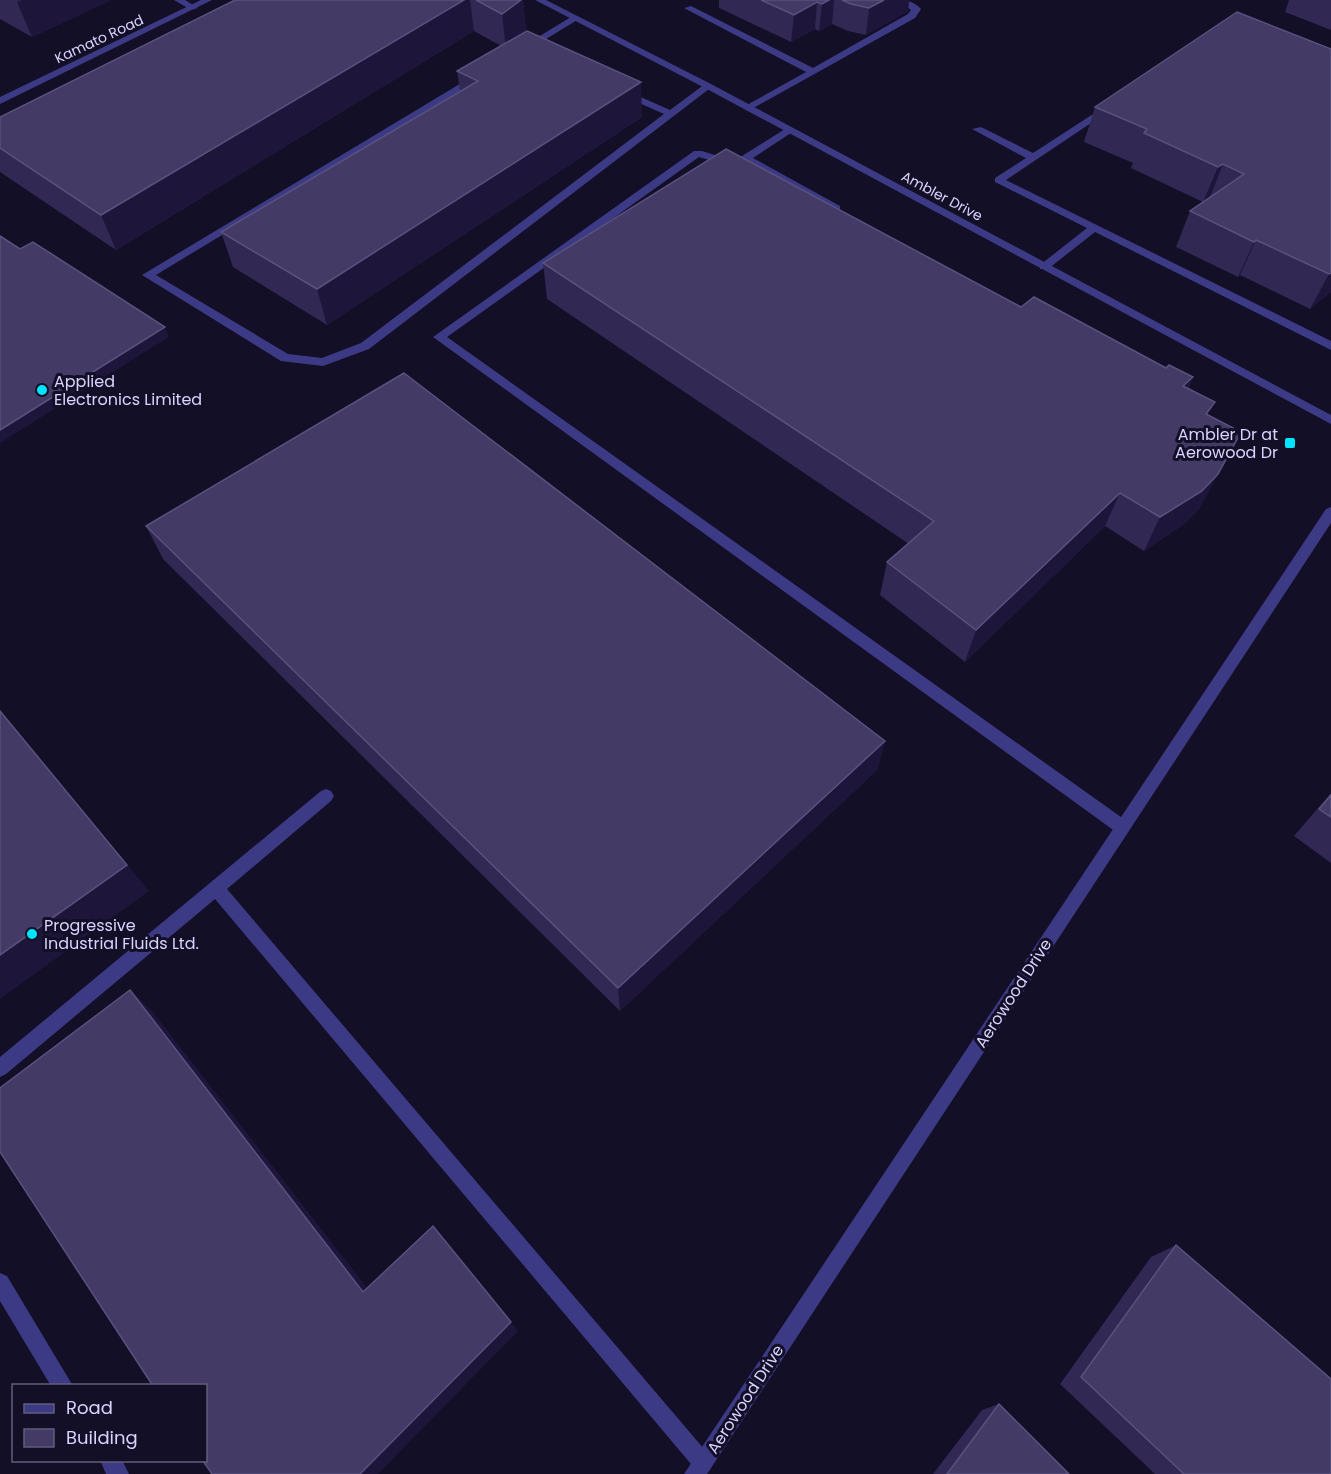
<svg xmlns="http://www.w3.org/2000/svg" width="1331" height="1474" font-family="Poppins,sans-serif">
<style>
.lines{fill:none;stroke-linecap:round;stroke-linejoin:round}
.service{fill:#3d3a85;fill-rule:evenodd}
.minor{fill:#3d3a85;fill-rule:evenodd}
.wall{fill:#312854}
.shaded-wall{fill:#1d163a}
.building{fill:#433a66;stroke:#5a527e;stroke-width:1.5}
.poi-dot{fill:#00e5ff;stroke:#130f26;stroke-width:2}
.labels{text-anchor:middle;stroke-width:6;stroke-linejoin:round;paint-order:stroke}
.far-street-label{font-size:14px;fill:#d9d4ff;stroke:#130f26}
.poi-label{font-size:16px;fill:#d9d4ff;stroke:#130f26;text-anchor:start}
.street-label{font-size:16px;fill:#d9d4ff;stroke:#130f26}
</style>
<rect width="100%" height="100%" fill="#130f26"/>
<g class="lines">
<g class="service">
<polygon points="174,0 185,0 198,8 191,10"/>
<path d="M899 0C908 0 914 2 921 9L915 18 748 111 743 108 745 106 806 72 684 8 691 6 813 68 908 14 911 10Z"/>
<polygon points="571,17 579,19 528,50 520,48"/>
<polygon points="473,76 481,78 156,275 288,354 322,358 361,343 664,114 621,95 621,91 627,91 670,110 705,84 713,86 369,349 323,366 281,361 142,275"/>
<polygon points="1104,107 1112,109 1006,180 1331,341 1331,350 1095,232 1048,269 1040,269 1040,265 1087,228 995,182 995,178 1026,158 972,129 981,127 1033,153"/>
<polygon points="785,129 794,131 753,158 840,206 840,210 832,210 745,163 735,168 699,157 447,337 1128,822 1130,827 1128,832 1122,834 1116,832 433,337 694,151 702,151 734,161"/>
<polygon points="326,789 331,791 334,796 331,801 227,889 710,1456 713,1463 710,1470 703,1473 696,1470 215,899 6,1074 0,1077 0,1057 321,791"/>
<polygon points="0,1273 7,1276 73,1386 51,1386 0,1301"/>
<polygon points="100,1460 122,1460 129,1474 106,1474"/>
</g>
<g class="minor">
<polygon points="201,0 212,0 0,104 0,97"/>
<polygon points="535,0 546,0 711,84 1331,415 1331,424 705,88"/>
<polygon points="1331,507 1331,523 707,1474 684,1474 1326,509"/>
</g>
</g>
<g class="wall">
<polygon points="0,0 111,0 32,37 0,19"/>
<polygon points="235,0 523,0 526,32 642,117 327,325 233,267 221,232 460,91 457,71 501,46 474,31 116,250 0,172 0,117"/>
<polygon points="719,0 909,0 908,11 866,35 848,31 832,24 819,31 815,29 791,42 719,8"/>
<polygon points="1289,0 1331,0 1331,30 1285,12"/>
<polygon points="1331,49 1331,292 1310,309 1240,275 1238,277 1176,247 1190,211 1203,202 1131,168 1133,163 1084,142 1095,107"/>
<polygon points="543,263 1021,307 1166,368 1193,377 1188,389 1208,415 1200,508 1184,524 1144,551 1105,526 965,662 880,595 887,562 909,544 547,299"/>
<polygon points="146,526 885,741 877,770 620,1011 163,559"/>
<polygon points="1331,793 1331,863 1294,836"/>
<polygon points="1176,1245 1331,1474 1155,1474 1060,1384 1151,1257"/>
<polygon points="999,1404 1069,1474 933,1474 982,1410"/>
</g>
<g class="shaded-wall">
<polygon points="22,0 111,0 32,37 17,2"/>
<polygon points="464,0 470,0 474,31 116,250 101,215"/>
<polygon points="521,0 523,0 526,33 506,49 502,14"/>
<polygon points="829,0 834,0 832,24 819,31 822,4"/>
<polygon points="884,0 909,0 908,11 866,35 869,8"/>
<polygon points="817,2 815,29 791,42 794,15"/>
<polygon points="641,82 642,117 327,325 317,289"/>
<polygon points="1223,164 1209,200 1203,202 1218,167"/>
<polygon points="1256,240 1240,275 1238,277 1254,242"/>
<polygon points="1331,273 1331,292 1310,309 1329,274"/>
<polygon points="165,327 169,337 0,443 0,430"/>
<polygon points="1193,377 1177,411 1183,386"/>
<polygon points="1215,402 1197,436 1206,414"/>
<polygon points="1241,432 1200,508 1184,524 1144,551 1160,517"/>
<polygon points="1120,493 1105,526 965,662 976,630"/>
<polygon points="23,738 149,891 0,999 0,955"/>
<polygon points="885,741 877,770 620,1011 618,988"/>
<polygon points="130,990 153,1012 378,1302 363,1292"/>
<polygon points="433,1226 518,1331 378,1474 360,1474"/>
</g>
<g class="building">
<polygon points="235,0 464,0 101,215 0,148 0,117"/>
<polygon points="476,0 521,0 502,14"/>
<polygon points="761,0 829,0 822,4 817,2 794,15"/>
<polygon points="842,0 884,0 869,8 851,4"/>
<polygon points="1237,12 1331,49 1331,273 1329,274 1256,240 1254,242 1190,211 1244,174 1223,164 1218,167 1144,133 1147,129 1095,107"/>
<polygon points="527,31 641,82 317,289 221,232 478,81 457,71"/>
<polygon points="726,149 1021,307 1034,297 1166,368 1169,365 1193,377 1183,386 1215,402 1206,414 1241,432 1218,474 1202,491 1160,517 1120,493 976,630 887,562 934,521 543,263"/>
<polygon points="0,236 20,249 33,242 165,327 0,430"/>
<polygon points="404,373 885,741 618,988 146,526"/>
<polygon points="0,711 127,865 0,955"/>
<polygon points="1331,795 1331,817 1319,809"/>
<polygon points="130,990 363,1292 433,1226 511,1322 360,1474 212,1474 203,1461 206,1461 206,1386 153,1386 0,1152 0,1088"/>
<polygon points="1176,1245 1331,1379 1331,1474 1184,1474 1081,1377"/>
<polygon points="999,1404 1069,1474 947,1474"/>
</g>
<g class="poi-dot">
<circle cx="42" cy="390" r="6"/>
<rect x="1284" y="437" width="12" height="12" rx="3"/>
<circle cx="32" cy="934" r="6"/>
</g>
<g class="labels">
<g class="far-street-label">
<text transform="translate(99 39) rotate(-25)" y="5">Kamato Road</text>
<text transform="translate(942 196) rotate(28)" y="5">Ambler Drive</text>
</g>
<g class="poi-label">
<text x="54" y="387">Applied<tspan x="54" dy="18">Electronics Limited</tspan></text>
<text x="1278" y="440" text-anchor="end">Ambler Dr at<tspan x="1278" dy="18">Aerowood Dr</tspan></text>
<text x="44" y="931">Progressive<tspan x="44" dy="18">Industrial Fluids Ltd.</tspan></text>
</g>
<g class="street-label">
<text transform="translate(1013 993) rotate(-57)" y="6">Aerowood Drive</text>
<text transform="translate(745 1399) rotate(-57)" y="6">Aerowood Drive</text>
</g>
</g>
<rect x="12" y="1384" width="195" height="78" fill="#130f26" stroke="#625e7d" stroke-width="1.5"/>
<rect x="24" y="1404" width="30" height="9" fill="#3d3a85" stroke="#625e7d" stroke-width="1.5"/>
<text x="66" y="1414" font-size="18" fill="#d9d4ff">Road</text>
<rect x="24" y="1429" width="30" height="18" fill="#433a66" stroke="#625e7d" stroke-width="1.5"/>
<text x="66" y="1444" font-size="18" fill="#d9d4ff">Building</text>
</svg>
